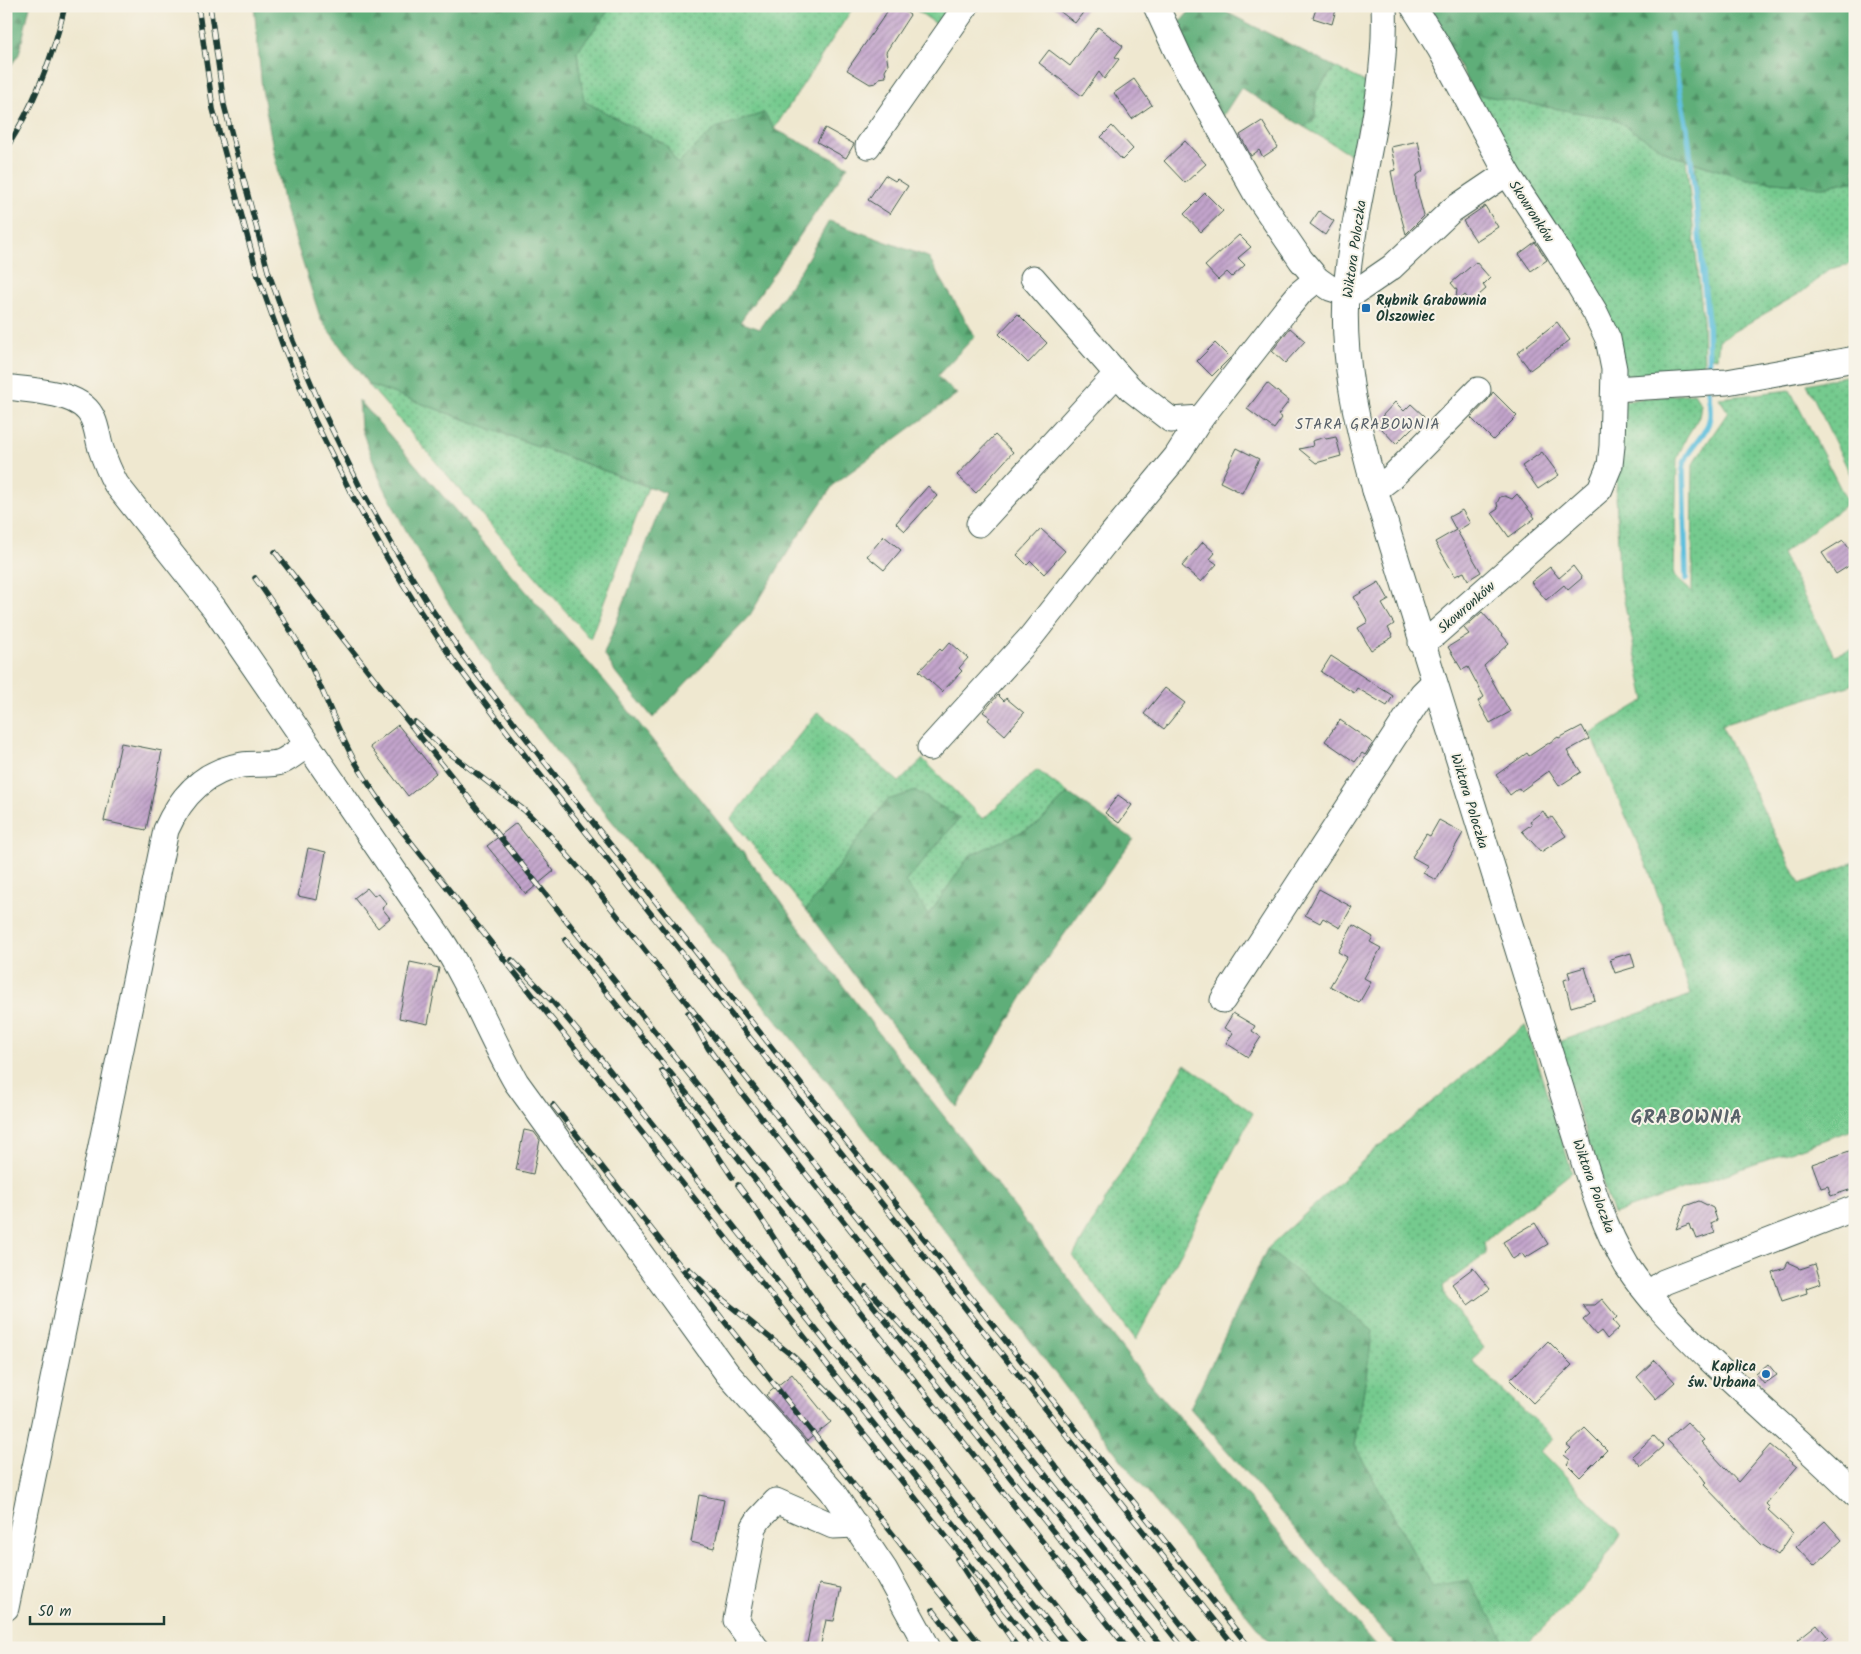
<svg xmlns="http://www.w3.org/2000/svg" width="1861" height="1654" font-family="Kalam,sans-serif">
<style>
.grass{fill:url(#grass-dots);stroke:#4a8461}
.forest{fill:url(#forest-firs);stroke:#3f7656}
.lines{fill:none;stroke-linecap:round;stroke-linejoin:round}
.stream{stroke:#5ec0dd;stroke-width:5.5}
.building{fill:url(#building-hatch)}
.minor-casing{stroke:#3e574b;stroke-width:27}
.minor{stroke:#fff;stroke-width:25}
.rail-casing{stroke:#1f3d34;stroke-width:5.5}
.rail{stroke:#f7f3e8;stroke-width:4;stroke-dasharray:11;stroke-linecap:butt}
.poi-dot{fill:#1f6fb2;stroke:#f7f3e8;stroke-width:2}
.labels{text-anchor:middle;stroke-width:4;stroke-linejoin:round;paint-order:stroke}
.street-label{font-size:14px;fill:#1f3d34;stroke:#f7f3e8}
.poi-label{font-size:14px;font-weight:bold;fill:#1f3d34;stroke:#f7f3e8;text-anchor:start}
.neighbourhood-label{font-size:15px;letter-spacing:1px;fill:#586169;stroke:#f7f3e8}
.district-label{font-size:19px;font-weight:bold;letter-spacing:1px;fill:#586169;stroke:#f7f3e8}
</style>
<defs>
<pattern id="grass-dots" width="8" height="8" patternUnits="userSpaceOnUse" patternTransform="scale(1.25)"><rect width="8" height="8" fill="#74ca8e"/><path d="M2 2h.1M6 6h.1" fill="none" stroke="#5fa575" stroke-width="1.8" stroke-linecap="round"/></pattern>
<pattern id="forest-firs" width="22" height="20" patternUnits="userSpaceOnUse" patternTransform="scale(1.25)"><rect width="22" height="20" fill="#5fae79"/><path d="M5 1l3.5 6h-7zM16 11l3.5 6h-7z" fill="#4e8f64"/></pattern>
<pattern id="building-hatch" width="6" height="6" patternUnits="userSpaceOnUse" patternTransform="scale(1.25)"><rect width="6" height="6" fill="#c3a4cc"/><path d="M-1 1l2-2M0 6l6-6M5 7l2-2" fill="none" stroke="#9e87a6"/></pattern>
</defs>
<rect width="100%" height="100%" fill="#f7f3e8"/>
<filter id="ink" filterUnits="userSpaceOnUse"><feTurbulence type="fractalNoise" baseFrequency=".02" numOctaves="2"/><feDisplacementMap in="SourceGraphic" scale="10" xChannelSelector="R" yChannelSelector="G"/><feConvolveMatrix kernelMatrix="1 2 1 2 8 2 1 2 1" color-interpolation-filters="sRGB"/></filter>
<filter id="wash" filterUnits="userSpaceOnUse"><feTurbulence type="fractalNoise" baseFrequency=".0096" numOctaves="4" result="noise"/><feDisplacementMap in="SourceGraphic" scale="20" xChannelSelector="R" yChannelSelector="G"/><feGaussianBlur stdDeviation="1.12" result="paint"/><feColorMatrix in="noise" values="0 0 0 0 0 0 0 0 0 0 0 0 0 0 0 0 0 1.4 0 .05"/><feComposite in="paint" operator="in"/></filter>
<g filter="url(#wash)">
<rect width="100%" height="100%" fill="#efe8d0"/>
<g class="grass">
<polygon points="612,6 854,6 774,129 764,113 716,128 677,164 624,122 583,101 577,52"/>
<polygon points="910,6 956,6 941,27"/>
<polygon points="1335,67 1369,84 1352,155 1304,127 1315,119 1316,92"/>
<polygon points="1475,94 1614,119 1671,155 1686,160 1703,321 1704,377 1647,378 1625,375"/>
<polygon points="1695,163 1747,179 1823,187 1855,180 1855,263 1830,269 1802,292 1719,340 1717,358 1711,357"/>
<polygon points="1855,374 1855,484 1807,384"/>
<polygon points="368,384 648,487 590,639"/>
<polygon points="1790,390 1848,503 1782,554 1834,655 1855,648 1855,684 1721,725 1800,884 1855,862 1855,1129 1613,1214 1556,1043 1691,995 1649,870 1590,733 1645,700 1619,577 1616,492 1622,401 1694,393 1701,404 1699,417 1686,438 1677,459 1674,576 1692,592 1693,464 1728,412 1719,398"/>
<polygon points="818,712 899,782 923,759 983,819 1037,770 1068,793 1038,824 969,856 929,915 905,882 960,818 887,800 806,910 731,819"/>
<polygon points="1525,1025 1572,1172 1484,1242 1486,1254 1443,1286 1445,1296 1484,1348 1471,1360 1554,1439 1540,1451 1621,1534 1592,1579 1523,1648 1496,1648 1504,1639 1432,1587 1355,1446 1373,1331 1267,1249 1379,1146"/>
<polygon points="1185,1064 1253,1113 1136,1340 1073,1256"/>
</g>
<g class="forest">
<polygon points="6,6 30,6 19,54 6,73"/>
<polygon points="254,6 612,6 577,52 584,101 666,145 677,164 716,128 764,113 774,129 848,166 740,322 760,329 802,268 829,221 928,257 975,336 937,376 957,394 834,484 791,547 750,615 653,718 616,673 604,654 666,493 368,384 321,320 283,201 262,89"/>
<polygon points="1194,6 1214,6 1335,67 1316,92 1315,119 1304,127 1241,88 1221,119 1174,29"/>
<polygon points="1426,6 1855,6 1855,180 1823,187 1747,179 1671,155 1614,119 1475,94"/>
<polygon points="359,400 608,685 770,886 798,926 891,1049 969,1148 1141,1373 1378,1648 1274,1648 1122,1461 1010,1314 834,1090 587,791 495,674 442,593 403,525 379,477 361,428"/>
<polygon points="916,791 960,818 905,882 929,915 969,856 1038,824 1068,793 1133,839 1040,968 957,1107 875,1004 806,910 887,800"/>
<polygon points="1267,1249 1373,1331 1355,1446 1432,1586 1468,1580 1504,1639 1496,1648 1398,1648 1190,1408"/>
</g>
<g class="lines">
<g class="stream">
<polyline points="1671,34 1675,67 1687,128 1696,202 1708,324 1709,377"/>
<path d="M1686 579 1683 469C1685 449 1707 437 1710 417 1711 408 1709 399 1708 390"/>
</g>
</g>
<g id="blocks">
<g class="building">
<polygon points="891,6 897,6 910,15 886,52 888,65 885,70 886,77 879,78 876,83 870,84 847,70"/>
<polygon points="1053,6 1088,6 1075,23"/>
<polygon points="1317,6 1337,6 1332,24 1313,18"/>
<polygon points="1098,27 1123,46 1115,57 1119,59 1104,79 1099,72 1082,96 1039,63 1049,50 1070,66"/>
<polygon points="1134,79 1152,105 1132,119 1114,93"/>
<polygon points="1262,121 1278,147 1263,157 1259,150 1251,156 1240,135"/>
<polygon points="1112,126 1133,149 1122,160 1101,137"/>
<polygon points="825,128 854,144 846,158 817,142"/>
<polygon points="1185,141 1206,164 1185,183 1164,161"/>
<polygon points="1418,141 1424,170 1417,175 1416,186 1424,216 1406,234 1397,202 1391,171 1396,170 1391,147"/>
<polygon points="885,175 895,181 897,179 908,186 890,214 868,200"/>
<polygon points="1205,193 1223,211 1201,232 1184,214"/>
<polygon points="1485,206 1498,227 1476,241 1463,221"/>
<polygon points="1319,211 1334,221 1325,235 1310,224"/>
<polygon points="1239,235 1251,247 1238,258 1245,265 1232,277 1227,272 1218,280 1205,266"/>
<polygon points="1535,242 1547,260 1531,271 1519,254"/>
<polygon points="1476,262 1490,278 1483,285 1486,289 1471,302 1465,295 1455,304 1457,290 1451,283"/>
<polygon points="1018,314 1047,343 1028,363 999,334"/>
<polygon points="1557,322 1570,340 1530,370 1517,353"/>
<polygon points="1290,328 1305,341 1285,363 1272,351"/>
<polygon points="1215,343 1230,358 1212,376 1197,361"/>
<polygon points="1267,383 1289,401 1278,415 1282,418 1274,429 1247,409"/>
<polygon points="1493,392 1517,416 1493,440 1471,418 1488,400"/>
<polygon points="1395,402 1404,411 1411,404 1424,416 1396,444 1380,427 1387,420 1382,416"/>
<polygon points="995,435 1013,452 976,493 957,475"/>
<polygon points="1325,437 1326,439 1336,437 1341,456 1316,463 1299,449 1313,446 1312,441"/>
<polygon points="1237,448 1259,459 1242,493 1220,482"/>
<polygon points="1542,452 1559,475 1538,489 1522,466"/>
<polygon points="928,486 937,496 905,531 896,523"/>
<polygon points="1517,494 1535,518 1509,537 1492,513 1498,509 1497,503 1500,497 1505,496 1512,499"/>
<polygon points="1462,510 1470,523 1457,531 1481,572 1468,580 1464,572 1455,576 1435,542 1456,530 1449,517"/>
<polygon points="1041,529 1065,551 1044,574 1031,561 1027,565 1017,555"/>
<polygon points="884,536 901,550 884,570 867,556"/>
<polygon points="1843,540 1855,557 1855,562 1836,574 1822,553"/>
<polygon points="1203,542 1215,553 1210,559 1217,564 1201,582 1182,566"/>
<polygon points="1573,566 1582,578 1568,590 1564,585 1546,600 1531,582 1550,567 1559,578"/>
<polygon points="1379,582 1389,600 1382,604 1394,624 1388,628 1393,637 1371,650 1358,628 1368,622 1354,597"/>
<polygon points="1482,612 1509,643 1484,666 1510,712 1490,723 1478,701 1484,697 1468,667 1462,670 1448,647 1469,634 1464,628"/>
<polygon points="950,642 968,658 959,668 962,671 942,692 919,671 940,649 942,651"/>
<polygon points="1331,656 1393,696 1387,706 1357,688 1354,693 1321,672"/>
<polygon points="1165,688 1185,703 1164,729 1144,714"/>
<polygon points="998,695 1004,701 1006,698 1024,713 1005,735 988,720 990,717 983,712"/>
<polygon points="1340,720 1373,743 1365,755 1362,753 1355,762 1325,741"/>
<polygon points="398,725 436,773 408,796 370,747"/>
<polygon points="1582,726 1589,739 1567,751 1581,772 1559,786 1549,771 1521,791 1519,788 1510,795 1496,775 1527,753 1529,756 1558,737 1559,738"/>
<polygon points="121,743 162,751 146,830 104,821"/>
<polygon points="1118,795 1132,805 1119,823 1105,813"/>
<polygon points="1543,811 1548,819 1552,817 1566,836 1541,852 1522,831 1532,824 1530,821"/>
<polygon points="1439,820 1463,833 1436,880 1423,873 1428,866 1412,857 1426,834 1430,836"/>
<polygon points="516,823 554,871 526,894 487,846"/>
<polygon points="308,848 326,852 317,900 298,896"/>
<polygon points="367,888 374,896 378,893 387,904 382,908 390,918 378,928 354,898"/>
<polygon points="1319,889 1352,907 1340,928 1323,918 1320,923 1305,915"/>
<polygon points="1353,925 1373,937 1370,942 1381,948 1364,978 1371,982 1359,1003 1330,986 1347,957 1338,952"/>
<polygon points="1631,953 1635,967 1615,973 1610,959"/>
<polygon points="410,962 439,968 428,1024 399,1018"/>
<polygon points="1585,967 1595,1000 1571,1007 1564,980 1570,978 1568,972"/>
<polygon points="1233,1013 1255,1026 1252,1031 1261,1037 1248,1057 1226,1043 1233,1033 1224,1028"/>
<polygon points="524,1130 534,1132 540,1140 533,1174 516,1170"/>
<polygon points="1855,1149 1855,1188 1831,1196 1828,1186 1821,1188 1812,1164"/>
<polygon points="1699,1201 1713,1208 1717,1220 1711,1223 1715,1233 1697,1239 1693,1229 1691,1230 1689,1224 1676,1229 1685,1206"/>
<polygon points="1535,1223 1548,1244 1525,1258 1522,1253 1513,1259 1503,1242"/>
<polygon points="1788,1262 1799,1267 1800,1269 1815,1264 1821,1283 1806,1288 1807,1293 1782,1301 1772,1272 1785,1268"/>
<polygon points="1473,1268 1490,1289 1468,1305 1452,1284"/>
<polygon points="1602,1299 1617,1317 1613,1321 1619,1328 1607,1339 1601,1331 1596,1335 1583,1320 1590,1314 1582,1305 1595,1305"/>
<polygon points="1548,1341 1572,1365 1533,1403 1510,1380"/>
<polygon points="1655,1360 1675,1382 1656,1399 1637,1377"/>
<polygon points="1768,1364 1777,1375 1764,1384 1756,1374"/>
<polygon points="792,1374 831,1422 807,1441 766,1395"/>
<polygon points="1687,1422 1704,1440 1701,1442 1738,1482 1770,1445 1797,1467 1766,1504 1770,1508 1768,1510 1793,1533 1778,1555 1761,1544 1704,1485 1706,1483 1702,1477 1667,1440"/>
<polygon points="1585,1428 1607,1450 1580,1477 1567,1464 1570,1460 1564,1455 1571,1448 1567,1445"/>
<polygon points="1654,1436 1663,1446 1641,1466 1632,1456"/>
<polygon points="699,1495 724,1500 714,1548 691,1542"/>
<polygon points="1825,1521 1842,1540 1814,1566 1796,1547"/>
<polygon points="819,1584 841,1588 834,1621 826,1620 820,1648 806,1648"/>
<polygon points="1817,1624 1828,1637 1815,1648 1804,1648 1797,1640"/>
</g>
</g>
</g>
<g filter="url(#ink)">
<use href="#blocks" fill-opacity="0" stroke="#3e574b" stroke-width="1"/>
<g class="lines">
<defs>
<g id="minor">
<polyline points="1156,6 1179,56 1256,194 1301,260 1317,279 1330,288 1346,293 1357,291 1392,267 1452,210 1507,173 1559,252 1595,312 1608,339 1614,369 1612,446 1610,465 1600,489 1435,634 1421,643"/>
<path d="M1384 6C1388 99 1356 189 1347 280 1340 353 1356 421 1375 490L1578 1143C1591 1185 1604 1228 1627 1266 1650 1301 1678 1328 1707 1357 1756 1404 1807 1447 1855 1494"/>
<polyline points="1413,6 1440,49 1507,173"/>
<polyline points="868,146 966,6"/>
<polyline points="1033,278 1118,375"/>
<path d="M6 387C32 391 82 391 93 419 97 428 98 439 101 449 105 461 110 473 116 484L214 608 440 938C470 983 489 1035 516 1082L727 1373 832 1491 885 1570 928 1648"/>
<polyline points="1614,389 1727,382 1855,359"/>
<polyline points="1201,418 1285,311 1300,293 1317,279"/>
<polyline points="1375,490 1392,477 1478,390"/>
<polyline points="930,748 1030,638 1112,534 1176,457 1201,418 1171,420 1131,389 1118,375 1109,382 979,524"/>
<polyline points="1223,1000 1422,694 1433,683"/>
<polyline points="1648,1294 1664,1282 1855,1208"/>
<path d="M6 1608 166 830C181 796 204 771 242 765 254 763 270 766 281 762 290 758 299 750 307 745"/>
<polyline points="756,1648 736,1620 754,1527 759,1519 776,1501 833,1526 856,1525"/>
</g>
</defs>
<use href="#minor" class="minor-casing"/>
<use href="#minor" class="minor"/>
<defs>
<g id="rail">
<polyline points="198,6 213,109 258,276 283,346 313,417 352,495 387,558 420,611 455,663 530,762 1236,1648"/>
<polyline points="210,6 224,105 268,271 293,341 323,411 360,487 397,553 429,605 464,657 539,755 1250,1648"/>
<path d="M6 149C34 105 53 57 65 6"/>
<polyline points="275,552 406,719 1146,1648"/>
<path d="M255 578C273 603 290 628 305 655 323 688 335 725 353 758 365 780 380 801 395 822L1052 1648"/>
<polyline points="415,722 447,751 524,810 546,831 585,875 1200,1648"/>
<polyline points="565,940 1127,1648"/>
<polyline points="512,960 553,1002 592,1048 1069,1648"/>
<polyline points="688,1013 708,1048 736,1086 1183,1648"/>
<polyline points="662,1071 732,1177"/>
<polyline points="553,1105 983,1648"/>
<path d="M738 1185C771 1229 796 1277 829 1321L1089 1648"/>
<polyline points="689,1269 722,1299 795,1358 838,1401 1035,1648"/>
<polyline points="866,1287 933,1360 1163,1648"/>
<polyline points="957,1559 981,1596 1018,1648"/>
<polyline points="933,1610 962,1648"/>
</g>
</defs>
<use href="#rail" class="rail-casing"/>
<use href="#rail" class="rail"/>
</g>
</g>
<g class="poi-dot">
<rect x="1361" y="303" width="10" height="10" rx="2.5"/>
<circle cx="1766" cy="1374" r="5"/>
</g>
<g class="labels">
<g class="street-label">
<text transform="translate(1532 211) rotate(57)" y="5">Skowronków</text>
<text transform="translate(1354 249) rotate(-82)" y="5">Wiktora Poloczka</text>
<text transform="translate(1466 607) rotate(-41)" y="5">Skowronków</text>
<text transform="translate(1470 801) rotate(73)" y="5">Wiktora Poloczka</text>
<text transform="translate(1594 1186) rotate(70)" y="5">Wiktora Poloczka</text>
</g>
<g class="poi-label">
<text x="1376" y="305">Rybnik Grabownia<tspan x="1376" dy="16">Olszowiec</tspan></text>
<text x="1756" y="1371" text-anchor="end">Kaplica<tspan x="1756" dy="16">św. Urbana</tspan></text>
</g>
<g class="neighbourhood-label">
<text x="1368" y="429">STARA GRABOWNIA</text>
</g>
<g class="district-label">
<text x="1687" y="1123">GRABOWNIA</text>
</g>
</g>
<rect width="1861" height="1654" fill="none" stroke="#f7f3e8" stroke-width="25"/>
<path d="M30 1616v8h134v-8" fill="none" stroke="#1f3d34" stroke-width="2.5"/>
<text x="38" y="1616" font-size="15" fill="#1f3d34" stroke="#f7f3e8" stroke-width="4" paint-order="stroke">50 m</text>
</svg>
